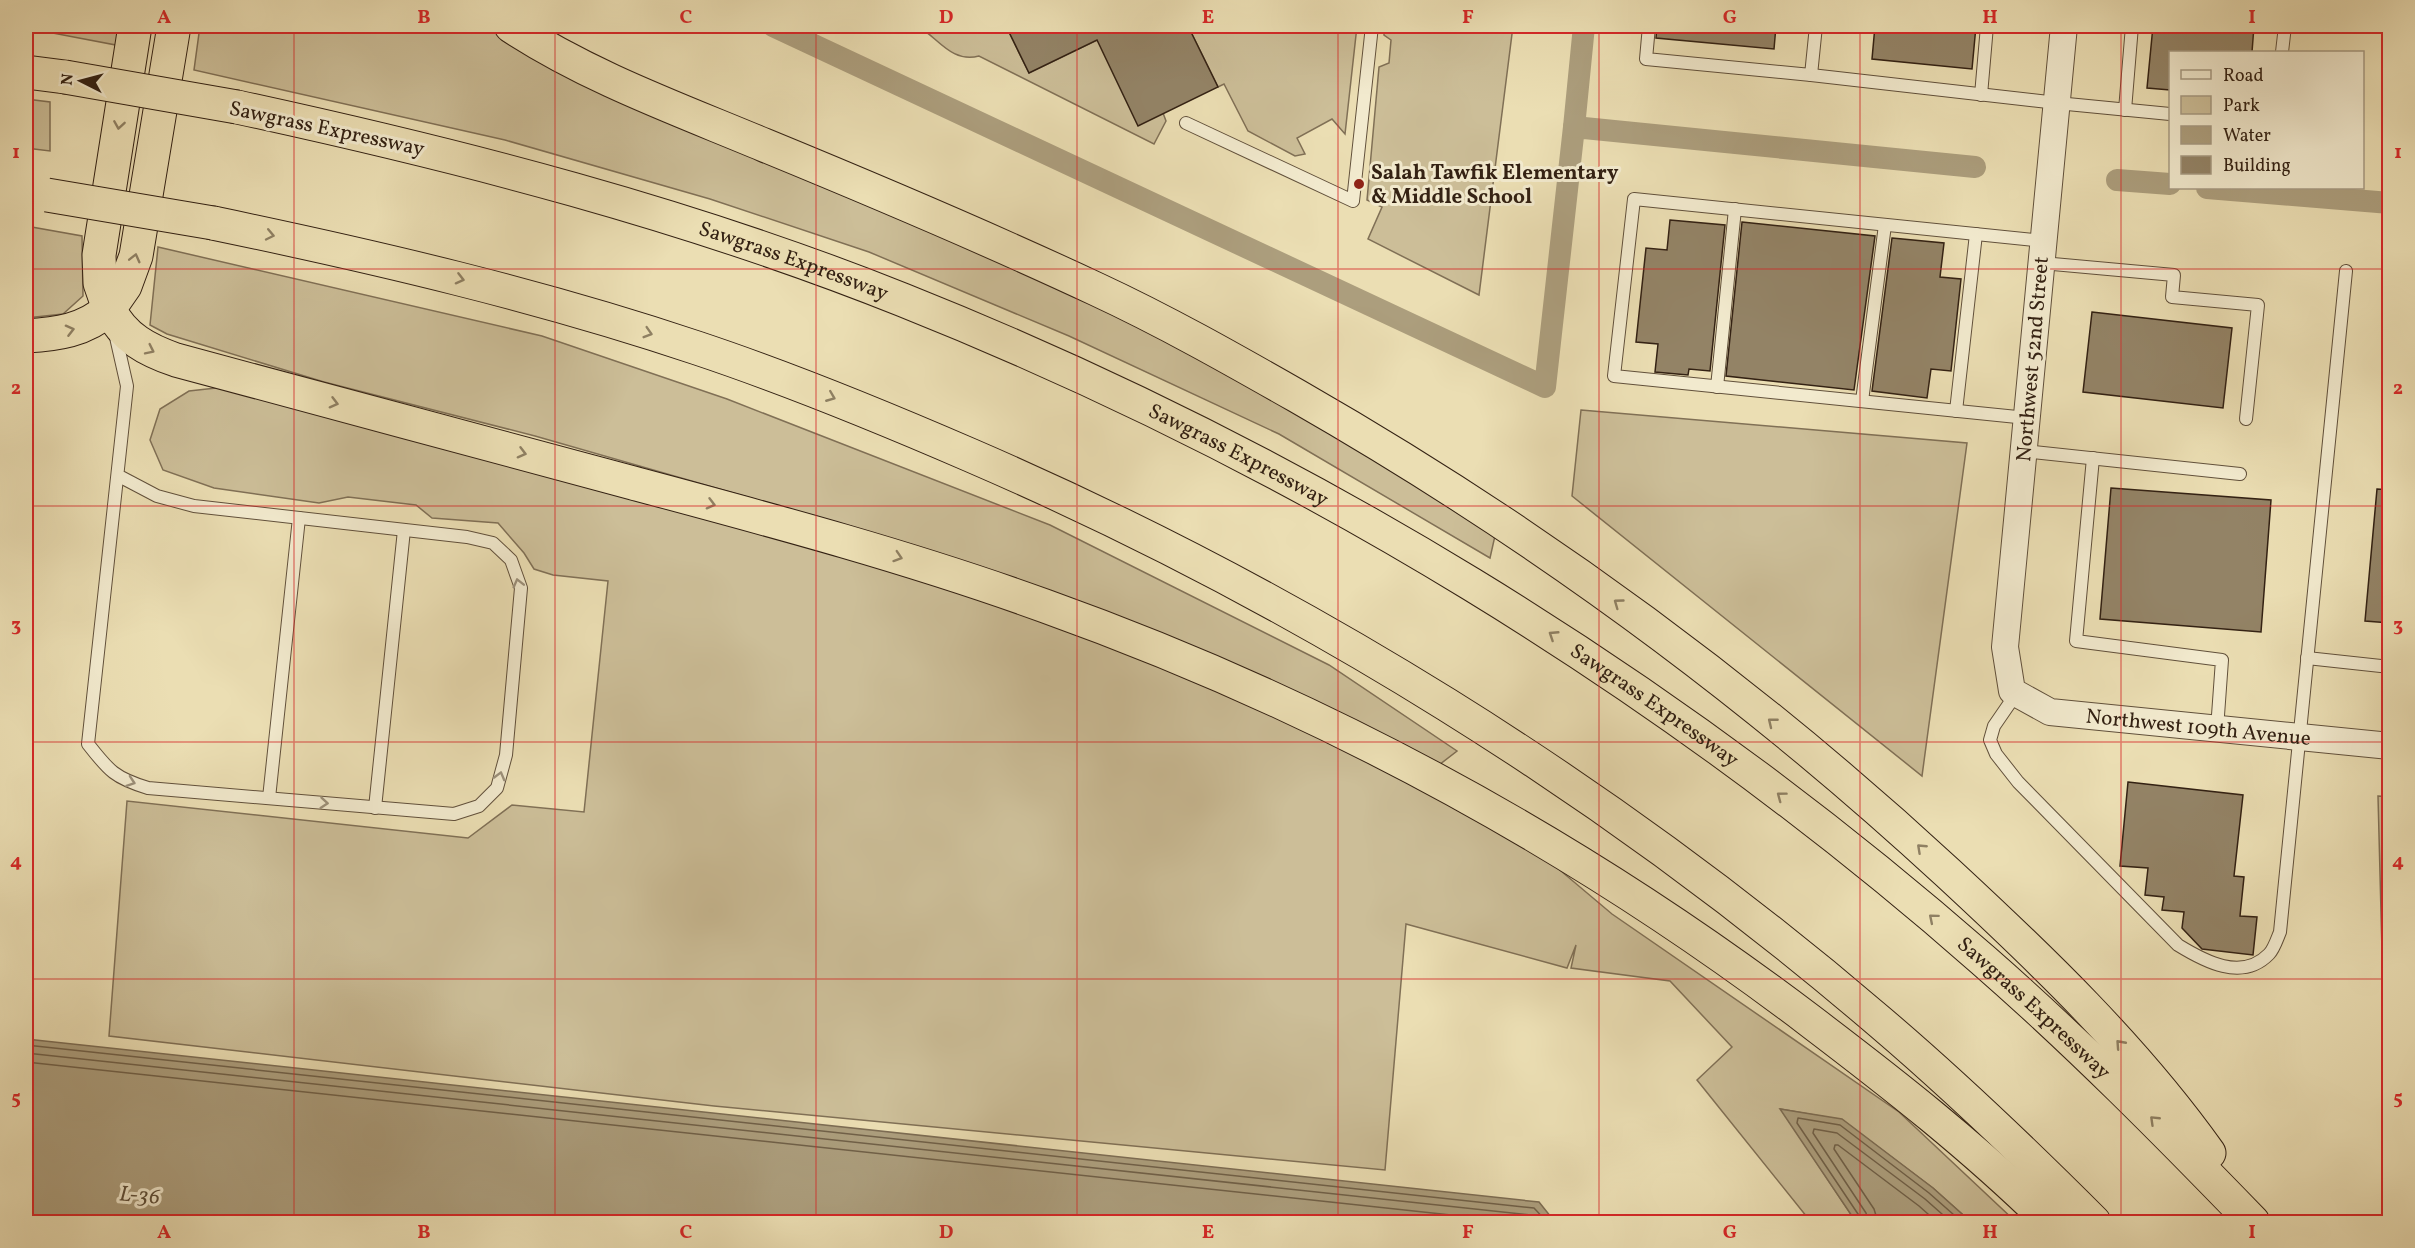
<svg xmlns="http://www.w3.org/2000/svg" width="2415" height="1248" font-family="Vollkorn,serif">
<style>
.green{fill:#ccbe98;stroke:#807056;stroke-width:1.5}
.water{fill:#ac9e7d;stroke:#7c6c53;stroke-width:1.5}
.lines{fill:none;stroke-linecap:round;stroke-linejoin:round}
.shore{stroke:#706048;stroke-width:1.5}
.canal{stroke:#ac9e7d;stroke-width:22}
.building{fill:#938366;stroke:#332113;stroke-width:1.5}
.service-casing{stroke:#61503b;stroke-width:14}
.minor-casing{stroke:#61503b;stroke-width:28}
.trunk-casing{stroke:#332113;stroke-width:35}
.motorway-casing{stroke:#332113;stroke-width:35}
.service{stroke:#f2eace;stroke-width:12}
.minor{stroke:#f2eace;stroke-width:26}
.trunk{stroke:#ebdeb3;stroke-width:33}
.motorway{stroke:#ebdeb3;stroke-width:33}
.motorway-bridge-casing{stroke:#332113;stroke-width:35;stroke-linecap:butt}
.motorway-bridge{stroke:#ebdeb3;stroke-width:33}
.oneway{stroke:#8f8063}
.oneway2{stroke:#9c907a}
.grid{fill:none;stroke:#d62828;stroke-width:1.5;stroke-opacity:0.55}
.poi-dot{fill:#8f2418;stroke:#f2eace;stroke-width:2}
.labels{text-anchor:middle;stroke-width:6;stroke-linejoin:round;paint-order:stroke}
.street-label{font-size:21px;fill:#332113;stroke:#f2eace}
.poi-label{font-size:21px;font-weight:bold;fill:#332113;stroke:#f2eace;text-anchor:start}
.water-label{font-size:22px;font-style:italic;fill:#5d4d38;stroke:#f2eace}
.neatline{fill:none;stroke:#d62828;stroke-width:2}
.grid-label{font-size:20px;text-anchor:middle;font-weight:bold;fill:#d62828}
</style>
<rect width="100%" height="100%" fill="#ebdeb3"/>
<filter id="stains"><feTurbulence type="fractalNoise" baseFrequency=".00333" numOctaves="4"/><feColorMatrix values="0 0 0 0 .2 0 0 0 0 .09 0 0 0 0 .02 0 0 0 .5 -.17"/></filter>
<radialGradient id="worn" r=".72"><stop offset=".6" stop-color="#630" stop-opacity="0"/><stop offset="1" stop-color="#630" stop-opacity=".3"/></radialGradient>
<g class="green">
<polygon points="26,26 119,26 116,45 26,28"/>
<polygon points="200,26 502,26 1108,305 1497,527 1490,558 1279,434 1069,336 869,252 710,199 505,140 194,70"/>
<path d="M917 26H1006L1029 73 1097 40 1163 113 1166 121 1154 144 979 56C951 64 936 35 917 26Z"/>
<polygon points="1188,26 1357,26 1345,134 1332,119 1297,138 1305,154 1295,156 1248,131 1224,84 1218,87"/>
<polygon points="1384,26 1513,26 1479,295 1368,239 1382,207 1367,200 1379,67 1389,63 1391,40 1384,35"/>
<polygon points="26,99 50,102 50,151 26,148"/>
<polygon points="26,226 82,236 83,296 63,314 26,318"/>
<polygon points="158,247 542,336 727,399 1050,525 1329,665 1457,751 1439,765 1372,729 1237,666 786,508 535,436 324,382 167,334 150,325"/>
<polygon points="225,387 969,590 1274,710 1542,855 1612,914 1899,1112 2016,1222 1971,1222 1933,1188 1842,1120 1781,1109 1856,1222 1811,1222 1697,1080 1732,1047 1670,981 1571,968 1576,945 1567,968 1406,924 1385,1170 714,1106 109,1036 127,801 468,838 512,805 584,812 608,581 553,575 534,569 524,553 498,523 432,518 416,505 348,497 319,503 214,488 163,470 150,440 160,409 189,391"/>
<polygon points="1581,410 1967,443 1922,776 1572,496"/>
<polygon points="2378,796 2390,797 2389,1222"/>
</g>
<g class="water">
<polygon points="26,1039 1539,1202 1555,1222 26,1222"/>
<polygon points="1780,1109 1842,1119 1933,1188 1971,1222 1856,1222"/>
</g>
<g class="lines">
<g class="shore">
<polyline points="26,1045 1534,1208 1547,1222"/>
<polyline points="26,1053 1531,1215 1538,1222"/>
<polyline points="26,1062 1516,1222"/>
<polyline points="1861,1222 1860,1217 1797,1123 1798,1118 1840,1125 1929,1193 1962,1222"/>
<polyline points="1869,1222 1866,1213 1813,1133 1814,1129 1837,1133 1925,1199 1951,1222"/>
<polyline points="1878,1222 1874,1209 1834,1149 1835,1145 1838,1145 1919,1206 1937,1222"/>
</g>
<g class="canal">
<polyline points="773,26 1545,387 1574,127 1975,167"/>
<polyline points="1574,127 1584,26"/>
<polyline points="2117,180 2170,184"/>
<polyline points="2207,188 2390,203"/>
</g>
</g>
<g class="building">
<polygon points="1006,26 1188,26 1218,87 1138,126 1097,40 1029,73"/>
<polygon points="1657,26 1776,26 1774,49 1656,38"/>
<polygon points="1875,26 1976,26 1972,69 1872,59"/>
<polygon points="2153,26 2254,26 2252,52 2170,52 2170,90 2147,88"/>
<polygon points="1670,220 1725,225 1710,371 1689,369 1688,375 1655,372 1658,344 1636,342 1646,248 1667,250"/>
<polygon points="1742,222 1875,236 1854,390 1726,376"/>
<polygon points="1892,238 1944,243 1940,277 1961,279 1951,371 1931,369 1927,398 1872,391"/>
<polygon points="2092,312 2232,328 2223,408 2083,392"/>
<polygon points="2111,488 2271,500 2261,632 2100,619"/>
<polygon points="2377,489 2390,490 2390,623 2365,621"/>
<polygon points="2128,782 2243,795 2234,876 2244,877 2240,916 2257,917 2253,955 2202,949 2182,928 2184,912 2162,910 2164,897 2145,895 2148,868 2120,866"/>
</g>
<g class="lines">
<defs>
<g id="service">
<polyline points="1649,26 1646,59 1811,75 1816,26"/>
<polyline points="2282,52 2285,26"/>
<polyline points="1811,75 2057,103 2170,114"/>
<polyline points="1981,95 1987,26"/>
<polyline points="2125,110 2132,26"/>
<polyline points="1186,123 1353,201 1372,26"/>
<polyline points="2042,263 2174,275 2172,297 2258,305 2246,419"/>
<path d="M115 333 127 386 88 744C109 771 115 778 148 788L454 814 479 806 497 788 506 755 521 588 511 560 493 543 467 537 194 506 157 496 119 476"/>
<polyline points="1717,387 1735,209"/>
<polyline points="1862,401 1885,225"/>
<polyline points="1956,411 1976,234"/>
<polyline points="2027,418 1614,376 1634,199 2043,241"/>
<polyline points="2024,451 2240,474"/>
<polyline points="2093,458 2076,641 2222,660 2217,729"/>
<polyline points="2307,658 2390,667"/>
<path d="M2016 694 1994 726 1990 740 1996 754 2018 782 2178 945C2204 961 2242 982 2269 954 2274 949 2277 939 2280 932L2346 271"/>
<polyline points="269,798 299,518"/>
<polyline points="375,808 404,530"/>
</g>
<g id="minor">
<path id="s1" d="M2064 26 2005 647 2012 691 2050 712 2390 746"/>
</g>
<g id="trunk">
<polyline points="109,309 125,286 136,256 174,26"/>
<polyline points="109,309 100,283 99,255 135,26"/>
</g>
<g id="motorway">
<path d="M511 26C589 77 678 109 764 145 876 191 987 238 1096 289 1165 321 1232 359 1297 396 1531 530 1750 690 1948 873 2041 959 2135 1049 2209 1153"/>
<polyline points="26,72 65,77"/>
<path id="s2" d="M237 107C463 156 688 214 903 300 1297 457 1665 681 1983 960 2078 1043 2166 1132 2253 1222"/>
<path d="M213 223C376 257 539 295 697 348 790 379 880 416 970 455 1299 597 1608 789 1880 1022 1954 1085 2025 1153 2094 1222"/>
<path d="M26 336C57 334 84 331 109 309 124 338 147 350 176 360 328 401 481 442 633 483 771 520 910 557 1045 606 1319 704 1577 844 1809 1020 1892 1083 1975 1148 2050 1222"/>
</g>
</defs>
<use href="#service" class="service-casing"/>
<use href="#minor" class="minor-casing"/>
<use href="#trunk" class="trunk-casing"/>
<use href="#motorway" class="motorway-casing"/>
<use href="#service" class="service"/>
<use href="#minor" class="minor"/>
<use href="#trunk" class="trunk"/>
<use href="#motorway" class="motorway"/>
<defs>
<g id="motorway-bridge">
<polyline points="65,77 237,107"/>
<polyline points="47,195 213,223"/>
</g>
</defs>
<use href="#motorway-bridge" class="motorway-bridge-casing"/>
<use href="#motorway-bridge" class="motorway-bridge"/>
</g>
<defs><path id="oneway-chevron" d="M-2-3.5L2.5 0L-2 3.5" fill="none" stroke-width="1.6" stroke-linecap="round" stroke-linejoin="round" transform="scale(1.5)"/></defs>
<g class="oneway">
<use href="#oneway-chevron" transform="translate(119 125) rotate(99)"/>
<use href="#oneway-chevron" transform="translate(270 235) rotate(12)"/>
<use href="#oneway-chevron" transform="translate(135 258) rotate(-76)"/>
<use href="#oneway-chevron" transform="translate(460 279) rotate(14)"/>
<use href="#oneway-chevron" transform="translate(70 330) rotate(-14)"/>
<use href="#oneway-chevron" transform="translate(648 333) rotate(17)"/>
<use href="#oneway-chevron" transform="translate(150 350) rotate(26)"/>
<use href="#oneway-chevron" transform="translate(831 397) rotate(22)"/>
<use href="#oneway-chevron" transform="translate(334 403) rotate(15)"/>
<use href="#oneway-chevron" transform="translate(522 453) rotate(15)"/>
<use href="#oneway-chevron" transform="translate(711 504) rotate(15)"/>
<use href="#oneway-chevron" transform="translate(898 557) rotate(18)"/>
<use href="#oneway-chevron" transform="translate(1618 603) rotate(-144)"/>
<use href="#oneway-chevron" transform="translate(1553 635) rotate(-147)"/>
<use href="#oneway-chevron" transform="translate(1772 722) rotate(-141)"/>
<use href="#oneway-chevron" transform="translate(1781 796) rotate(-143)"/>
<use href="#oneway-chevron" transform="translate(1921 848) rotate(-137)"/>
<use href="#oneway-chevron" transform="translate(1933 918) rotate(-140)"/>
<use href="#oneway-chevron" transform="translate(2120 1044) rotate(-132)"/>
<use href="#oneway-chevron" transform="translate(2154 1120) rotate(-136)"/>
</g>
<g class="oneway2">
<use href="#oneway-chevron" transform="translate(518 583) rotate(-104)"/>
<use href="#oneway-chevron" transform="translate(500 776) rotate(-75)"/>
<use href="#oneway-chevron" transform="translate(131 782) rotate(19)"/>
<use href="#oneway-chevron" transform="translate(324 803) rotate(5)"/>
</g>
<path class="grid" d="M294 26V1222M555 26V1222M816 26V1222M1077 26V1222M1338 26V1222M1599 26V1222M1860 26V1222M2121 26V1222M26 269H2390M26 506H2390M26 742H2390M26 979H2390"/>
<circle class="poi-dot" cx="1359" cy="184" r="6"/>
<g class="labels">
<g class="street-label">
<text transform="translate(327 128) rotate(12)" y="7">Sawgrass Expressway</text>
<text dy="7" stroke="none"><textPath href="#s2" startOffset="578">Sawgrass Expressway</textPath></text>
<text transform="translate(2032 359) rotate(-85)" y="7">Northwest 52nd Street</text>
<text dy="7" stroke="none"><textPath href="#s2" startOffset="1064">Sawgrass Expressway</textPath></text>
<text dy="7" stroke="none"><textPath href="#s2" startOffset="1550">Sawgrass Expressway</textPath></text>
<text dy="7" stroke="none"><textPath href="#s1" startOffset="861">Northwest 109th Avenue</textPath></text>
<text dy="7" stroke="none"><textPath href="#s2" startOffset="2036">Sawgrass Expressway</textPath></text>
</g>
<g class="poi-label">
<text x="1371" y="179">Salah Tawfik Elementary<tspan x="1371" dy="24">&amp; Middle School</tspan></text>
</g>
<g class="water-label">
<text transform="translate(140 1194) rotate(5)" y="8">L-36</text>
</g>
</g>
<rect width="2415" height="1248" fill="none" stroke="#ebdeb3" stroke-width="66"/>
<rect x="2169" y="51" width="195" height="138" fill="#f2eace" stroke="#a69a83" stroke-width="1.5"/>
<rect x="2181" y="70" width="30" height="9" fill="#f2eace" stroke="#a69a83" stroke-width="1.5"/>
<text x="2223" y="81" font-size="18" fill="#332113">Road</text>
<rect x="2181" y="96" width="30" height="18" fill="#ccbe98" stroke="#a69a83" stroke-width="1.5"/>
<text x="2223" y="111" font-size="18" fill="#332113">Park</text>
<rect x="2181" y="126" width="30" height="18" fill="#ac9e7d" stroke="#a69a83" stroke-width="1.5"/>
<text x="2223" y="141" font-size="18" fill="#332113">Water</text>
<rect x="2181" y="156" width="30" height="18" fill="#938366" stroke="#a69a83" stroke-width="1.5"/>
<text x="2223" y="171" font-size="18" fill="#332113">Building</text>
<g transform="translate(81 81) rotate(276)" stroke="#f2eace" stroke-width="4.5" paint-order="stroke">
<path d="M0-4.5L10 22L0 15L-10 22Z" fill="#332113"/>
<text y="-9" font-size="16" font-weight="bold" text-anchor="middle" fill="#332113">N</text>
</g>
<rect x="33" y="33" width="2349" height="1182" class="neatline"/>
<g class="grid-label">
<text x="164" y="23">A</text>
<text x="424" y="23">B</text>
<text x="686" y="23">C</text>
<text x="946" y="23">D</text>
<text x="1208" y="23">E</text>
<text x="1468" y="23">F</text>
<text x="1730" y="23">G</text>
<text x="1990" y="23">H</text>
<text x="2252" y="23">I</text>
<text x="16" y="158">1</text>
<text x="2398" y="158">1</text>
<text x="16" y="394">2</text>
<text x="2398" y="394">2</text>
<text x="16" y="631">3</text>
<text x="2398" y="631">3</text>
<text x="16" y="867">4</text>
<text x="2398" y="867">4</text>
<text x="16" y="1104">5</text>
<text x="2398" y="1104">5</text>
<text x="164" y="1238">A</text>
<text x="424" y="1238">B</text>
<text x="686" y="1238">C</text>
<text x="946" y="1238">D</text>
<text x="1208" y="1238">E</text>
<text x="1468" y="1238">F</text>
<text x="1730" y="1238">G</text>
<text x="1990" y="1238">H</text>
<text x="2252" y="1238">I</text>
</g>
<rect width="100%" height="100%" filter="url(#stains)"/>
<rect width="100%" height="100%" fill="url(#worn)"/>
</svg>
